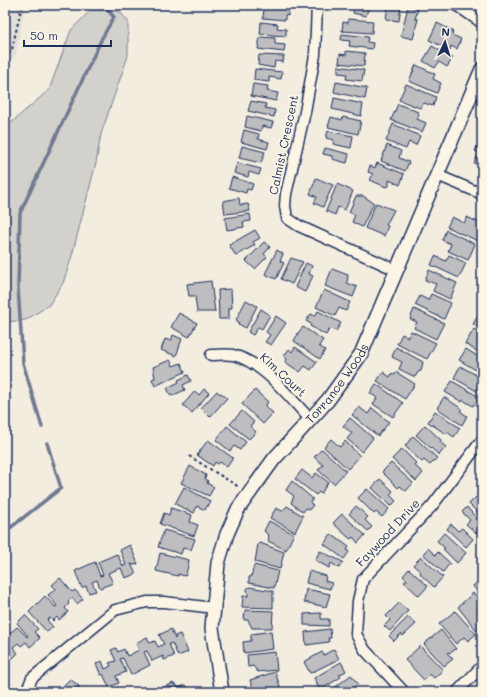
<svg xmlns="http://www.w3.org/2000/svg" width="487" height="697" font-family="Mali,sans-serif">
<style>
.built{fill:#e3dfd6}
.green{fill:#d3d1cc;stroke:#778095}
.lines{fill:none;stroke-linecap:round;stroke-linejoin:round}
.stream{stroke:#707a91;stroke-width:3.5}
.building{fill:#bebec0;stroke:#1b2f5e}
.minor-casing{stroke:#1b2f5e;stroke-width:13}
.tertiary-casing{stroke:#1b2f5e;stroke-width:16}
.path{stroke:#1b2f5e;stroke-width:2;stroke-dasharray:3 3;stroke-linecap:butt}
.minor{stroke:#fcf5e5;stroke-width:10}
.tertiary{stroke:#fcf5e5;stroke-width:13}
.labels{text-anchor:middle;stroke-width:4;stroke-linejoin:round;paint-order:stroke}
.street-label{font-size:12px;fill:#1b2f5e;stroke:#fcf5e5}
</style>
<rect width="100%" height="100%" fill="#f3ede0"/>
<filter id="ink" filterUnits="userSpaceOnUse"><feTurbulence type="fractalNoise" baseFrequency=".025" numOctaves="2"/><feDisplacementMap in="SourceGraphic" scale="8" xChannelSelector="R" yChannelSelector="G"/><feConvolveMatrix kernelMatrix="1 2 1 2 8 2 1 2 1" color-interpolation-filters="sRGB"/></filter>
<g filter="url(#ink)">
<polygon class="built" points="5,5 25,5 16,54 5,68"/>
<polygon class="green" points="91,10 119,11 128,21 128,56 101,134 96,163 71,259 63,283 49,305 26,320 5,322 5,132 13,121 49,90 71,30"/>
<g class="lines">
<g class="stream">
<polyline points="42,427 23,363 18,287 20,213 102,38 114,17 103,5"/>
<polyline points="5,532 61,488 47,443"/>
</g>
</g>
<g class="building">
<polygon points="344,5 369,6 366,16 353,13 354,8"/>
<polygon points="388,5 401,5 399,21 386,19"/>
<polygon points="264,6 288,8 288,16 285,15 285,20 263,18"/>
<polygon points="408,6 418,9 415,19 418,19 413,39 401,36"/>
<polygon points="348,19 373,21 372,33 342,31 343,22 348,23"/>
<polygon points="261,22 278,24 277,28 286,29 286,36 260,34"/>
<polygon points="437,23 453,31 452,35 461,39 457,49 451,46 450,50 429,40"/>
<polygon points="342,34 368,37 367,42 373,43 372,49 349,46 350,41 341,40"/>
<polygon points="260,37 275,38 275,44 285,45 284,52 258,49"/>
<polygon points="432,46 453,58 447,67 439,62 435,68 423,61"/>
<polygon points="346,51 365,53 364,66 339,63 340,54 346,55"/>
<polygon points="259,55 284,56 283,62 275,61 274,68 258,65"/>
<polygon points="416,65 435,74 433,79 441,83 437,93 409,81"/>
<polygon points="338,66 364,70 362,81 346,79 347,74 338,73"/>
<polygon points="255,69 282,72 281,79 269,77 269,82 254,80"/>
<polygon points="336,82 367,88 365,99 334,92"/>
<polygon points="253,84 268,86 267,91 278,93 276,101 251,96"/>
<polygon points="406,84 436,97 433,106 424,103 420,108 399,100"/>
<polygon points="334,98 363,104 361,116 332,109"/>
<polygon points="251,101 266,104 265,108 275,110 274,117 248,111"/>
<polygon points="398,104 418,112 419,115 417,119 426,123 422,132 391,120"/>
<polygon points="247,116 273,122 271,128 262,126 261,131 245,127"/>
<polygon points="331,117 342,120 343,117 361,121 358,134 328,127"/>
<polygon points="393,124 420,136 416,145 409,142 406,149 386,141"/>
<polygon points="244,130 259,134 258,139 269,142 267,149 241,142"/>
<polygon points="328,131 353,136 351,148 333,144 334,140 326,138"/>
<polygon points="482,136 482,167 474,163 479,153 475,151"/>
<polygon points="387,145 401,151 399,158 409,162 405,171 381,161"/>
<polygon points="242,146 265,152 261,163 239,158"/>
<polygon points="325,148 349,154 347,163 332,159 332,156 323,154"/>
<polygon points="237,163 261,169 259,175 249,172 248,177 234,173"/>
<polygon points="377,163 404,174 400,185 389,180 389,186 386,187 370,180 373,174 368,172 370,166 375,168"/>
<polygon points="232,177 253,184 251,190 247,189 246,193 229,188"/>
<polygon points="316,178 333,185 323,207 314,203 317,197 310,194"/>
<polygon points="337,184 353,191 345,210 338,207 335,215 326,211"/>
<polygon points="356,196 363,196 374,203 362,227 352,222 355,215 349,212"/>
<polygon points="239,198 240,205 248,204 250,211 225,214 223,201"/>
<polygon points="376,203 394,210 386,225 388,226 384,236 365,228"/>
<polygon points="250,214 251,221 243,222 244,227 227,230 225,218"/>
<polygon points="452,217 464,223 467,217 482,224 482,232 478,241 447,227"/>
<polygon points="255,230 260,238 253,242 255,245 236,256 229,245"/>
<polygon points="446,230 475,244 468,260 448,251 451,244 442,240"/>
<polygon points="264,242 270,247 264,254 267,257 255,269 246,261"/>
<polygon points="277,250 283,254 280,261 284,263 276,279 265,274"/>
<polygon points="449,255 466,263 459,278 431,265 435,256 446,261"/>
<polygon points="291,258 303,262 292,284 281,279"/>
<polygon points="306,263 312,266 309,274 313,276 305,292 295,287"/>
<polygon points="332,269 348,275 347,283 357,287 353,297 325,286"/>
<polygon points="429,270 457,283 450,299 433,291 436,284 425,280"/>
<polygon points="211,281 215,312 197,312 195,296 189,296 187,284"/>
<polygon points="231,289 232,308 229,308 229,319 219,319 218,290"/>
<polygon points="324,290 350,302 346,311 339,308 335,316 316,307"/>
<polygon points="431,294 451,303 444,319 415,305 420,296 428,300"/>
<polygon points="246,300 257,306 246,328 238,324 239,322 236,320"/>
<polygon points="261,309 270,315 262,329 258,327 253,335 248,332"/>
<polygon points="414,309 444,323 436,339 414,328 417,322 410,319"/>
<polygon points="482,309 482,330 473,324"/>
<polygon points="318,311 341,323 336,331 330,328 326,335 310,326 311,324 306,321 311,314 315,316"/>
<polygon points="179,313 197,323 189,337 171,327"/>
<polygon points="276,316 286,323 271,345 265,342 270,335 266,332"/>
<polygon points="303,327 323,340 319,346 325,350 320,359 294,341 298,333"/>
<polygon points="474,329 482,334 482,354 465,344"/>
<polygon points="411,331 436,343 427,359 397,344 402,334 408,337"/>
<polygon points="173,335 182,339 176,356 161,350 165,339 171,341"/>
<polygon points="295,347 317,362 311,370 305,366 300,372 285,362 287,359 284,356 289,349 292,352"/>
<polygon points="396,347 423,362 421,371 418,372 415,377 399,369 402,362 392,357"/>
<polygon points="466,349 482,359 482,370 476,370 459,360"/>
<polygon points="170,360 173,366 181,363 185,372 155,386 152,379 155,378 153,367"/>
<polygon points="460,366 480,377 478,380 482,382 480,393 454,378"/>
<polygon points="383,372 390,377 392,373 395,375 396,372 415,384 405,399 377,381"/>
<polygon points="188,375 191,381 183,385 185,390 171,396 167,388 179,382 178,380"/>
<polygon points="452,381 479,397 473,406 463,400 462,402 445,392"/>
<polygon points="376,384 403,403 393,417 373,404 377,398 370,393"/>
<polygon points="204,389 209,393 192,413 183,405 195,391 199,395"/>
<polygon points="255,390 268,402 265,406 273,413 263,424 242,404"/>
<polygon points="217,391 220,394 221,393 227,398 210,417 201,408"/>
<polygon points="444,397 462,409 460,411 467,416 462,425 437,408"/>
<polygon points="359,407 368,414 372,408 389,422 378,436 352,415"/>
<polygon points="242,411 254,422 250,426 256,432 249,439 230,424"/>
<polygon points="435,411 460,428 454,437 447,432 446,434 428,422"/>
<polygon points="350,418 373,438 362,452 347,439 352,433 343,426"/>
<polygon points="425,425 441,440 440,442 446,447 439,455 416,435"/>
<polygon points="227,426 246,442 240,450 234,446 230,451 216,440"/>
<polygon points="413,436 437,458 430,465 424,460 422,462 405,446"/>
<polygon points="331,439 340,447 345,441 360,456 348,469 324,447"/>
<polygon points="208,440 233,458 227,467 220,462 218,464 215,462 213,466 197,455"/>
<polygon points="322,449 346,471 334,484 318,470 323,465 314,457"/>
<polygon points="402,449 416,463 414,465 423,473 416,481 392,459"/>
<polygon points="391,463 413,483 406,491 400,486 398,488 382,472"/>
<polygon points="190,466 206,475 205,479 208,481 207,483 214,487 209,496 181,483"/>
<polygon points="302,470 312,478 316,473 328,482 321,494 319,492 316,495 295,479"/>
<polygon points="380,479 393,491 390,495 396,501 391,506 372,488"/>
<polygon points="292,481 313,499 310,503 313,505 309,510 306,508 303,512 291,503 294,496 286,490"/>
<polygon points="184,487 210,501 205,510 197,506 194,513 175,504"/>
<polygon points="367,489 389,509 382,517 376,512 374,514 358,498"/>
<polygon points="476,497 482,503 482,517 469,504"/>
<polygon points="287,506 303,516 295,532 270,518 276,508 282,511"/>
<polygon points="356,506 368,517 365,520 372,527 368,531 349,514"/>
<polygon points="467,507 482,525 476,533 466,524 470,520 462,512"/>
<polygon points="171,508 192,515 190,522 198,525 194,536 160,524 164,513 169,515"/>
<polygon points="342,514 365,535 358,543 353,537 351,539 348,537 333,523"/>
<polygon points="269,521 294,534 286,550 268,541 269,536 264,531"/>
<polygon points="451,524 458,531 462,528 473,539 466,547 447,529"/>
<polygon points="164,530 195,539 191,550 183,548 181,554 158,547"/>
<polygon points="444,533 466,553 457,563 443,549 445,548 437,541"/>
<polygon points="331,534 349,547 347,550 349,552 344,559 324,544"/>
<polygon points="260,543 284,552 280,569 255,562 258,544"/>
<polygon points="130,545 138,564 134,565 131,564 136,574 125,578 121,568 108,573 113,583 100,588 97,580 92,582 96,591 89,593 86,586 82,588 75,571 95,562 100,576 103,575 98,562 117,554 123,566 126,565 120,550"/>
<polygon points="428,548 435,555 438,552 450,563 443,572 423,554"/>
<polygon points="320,551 343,562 339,568 331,563 329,568 315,560"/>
<polygon points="160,553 189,560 186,575 185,576 178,574 178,576 156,571"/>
<polygon points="421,557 443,577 434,587 420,574 421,572 413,565"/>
<polygon points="254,565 278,571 274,588 249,583 249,577 251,577"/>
<polygon points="409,569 428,586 419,596 404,582 407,580 403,576"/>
<polygon points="309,571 326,576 325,581 332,583 330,589 306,583"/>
<polygon points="60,578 72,592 75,590 83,599 77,604 72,598 68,602 69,604 65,608 68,612 59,620 57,617 53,621 50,618 47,620 53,627 47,632 29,612 45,596 55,607 57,606 48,595 56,589 52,585"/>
<polygon points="482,578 482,598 473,586"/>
<polygon points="249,587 273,591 273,608 242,607 243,596 248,596 247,589"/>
<polygon points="306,589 330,594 326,607 304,602"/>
<polygon points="473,593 482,603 482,627 477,631 458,607"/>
<polygon points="399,603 408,611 390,631 384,626 390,620 386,616"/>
<polygon points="245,610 273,611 272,628 252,628 248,620 244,620"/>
<polygon points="455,611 476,634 468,641 464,637 456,644 439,624"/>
<polygon points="321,613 321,619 329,619 329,626 304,625 304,614"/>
<polygon points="25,615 38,629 34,632 40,638 30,647 26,642 21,646 18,643 13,647 18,653 9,662 5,657 5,650 8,647 5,645 5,631 7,629 10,633 17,627 27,637 28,636 17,623"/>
<polygon points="408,617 416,624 403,636 401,634 394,641 389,636"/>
<polygon points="171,629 175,639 175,636 180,634 188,652 178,656 172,643 169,644 174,656 164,660 163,656 152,661 147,651 144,652 150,665 131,675 123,658 120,659 126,672 116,676 119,683 109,687 103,674 101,675 96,664 102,661 105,669 111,666 109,663 116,661 111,650 116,648 118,652 124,649 127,656 139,650 136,643 147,637 150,643 155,641 158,647 164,644 159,635"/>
<polygon points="330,629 331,638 328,638 329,642 306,645 305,632"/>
<polygon points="441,630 456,649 450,653 449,652 447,653 453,659 444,666 424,644"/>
<polygon points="271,631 273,649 244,653 243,642 251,641 251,636 252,634"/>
<polygon points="420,646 443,670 434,678 430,674 424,680 405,660"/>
<polygon points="334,649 339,659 310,673 304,662 322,652 324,655"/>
<polygon points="275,652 277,670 258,672 253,666 248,667 247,655"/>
<polygon points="341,662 346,671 339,675 341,677 320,690 314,678"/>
<polygon points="275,672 281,689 271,692 263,692 262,688 254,691 250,680"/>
<polygon points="351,675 358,684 351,689 352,692 329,692"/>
<polygon points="70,679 79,686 78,689 80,688 84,692 58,691"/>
<polygon points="173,683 174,685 176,684 178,688 186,685 190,692 153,692"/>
</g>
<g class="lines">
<defs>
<g id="minor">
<polyline points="317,5 315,55 305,112 286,194 285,206 287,218 299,226 396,270"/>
<polyline points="456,5 482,23"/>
<polyline points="437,175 482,194"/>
<path d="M211 355C218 355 226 354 233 355 263 362 289 397 310 419"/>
<polyline points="26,692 32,678 115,610 147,602 164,602 214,608"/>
<polyline points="404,692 365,650 356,634 358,601 363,579 432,506 482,440"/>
<polyline points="457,692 482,666"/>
</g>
<g id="tertiary">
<path id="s1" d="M222 692 212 628 218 563 227 534 238 509 274 459 328 400 361 354 482 69"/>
</g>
</defs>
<use href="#minor" class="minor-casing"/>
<use href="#tertiary" class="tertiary-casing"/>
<g class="path">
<polyline points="5,59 12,49 22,5"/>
<polyline points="189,456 239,487"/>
</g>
<use href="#minor" class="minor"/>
<use href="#tertiary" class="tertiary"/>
</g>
</g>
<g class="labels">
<g class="street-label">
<text transform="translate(284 145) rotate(-78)" y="4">Calmist Crescent</text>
<text transform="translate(283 375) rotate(43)" y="4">Kim Court</text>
<text dy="4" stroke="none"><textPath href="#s1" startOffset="348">Torrance Woods</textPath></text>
<text transform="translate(388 533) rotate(-47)" y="4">Faywood Drive</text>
</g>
</g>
<rect width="487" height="697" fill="none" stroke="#fcf5e5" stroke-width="20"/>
<rect x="10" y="10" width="467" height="677" fill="none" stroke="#1b2f5e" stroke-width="1.5" filter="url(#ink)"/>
<g transform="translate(445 42) rotate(4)" stroke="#fcf5e5" stroke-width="3" paint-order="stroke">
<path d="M0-3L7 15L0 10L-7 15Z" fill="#1b2f5e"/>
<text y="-6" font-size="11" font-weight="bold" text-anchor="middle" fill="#1b2f5e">N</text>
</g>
<path d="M24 40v6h87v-6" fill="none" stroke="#1b2f5e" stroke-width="2"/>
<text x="30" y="40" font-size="12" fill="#1b2f5e" stroke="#fcf5e5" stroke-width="3" paint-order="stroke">50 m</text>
</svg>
